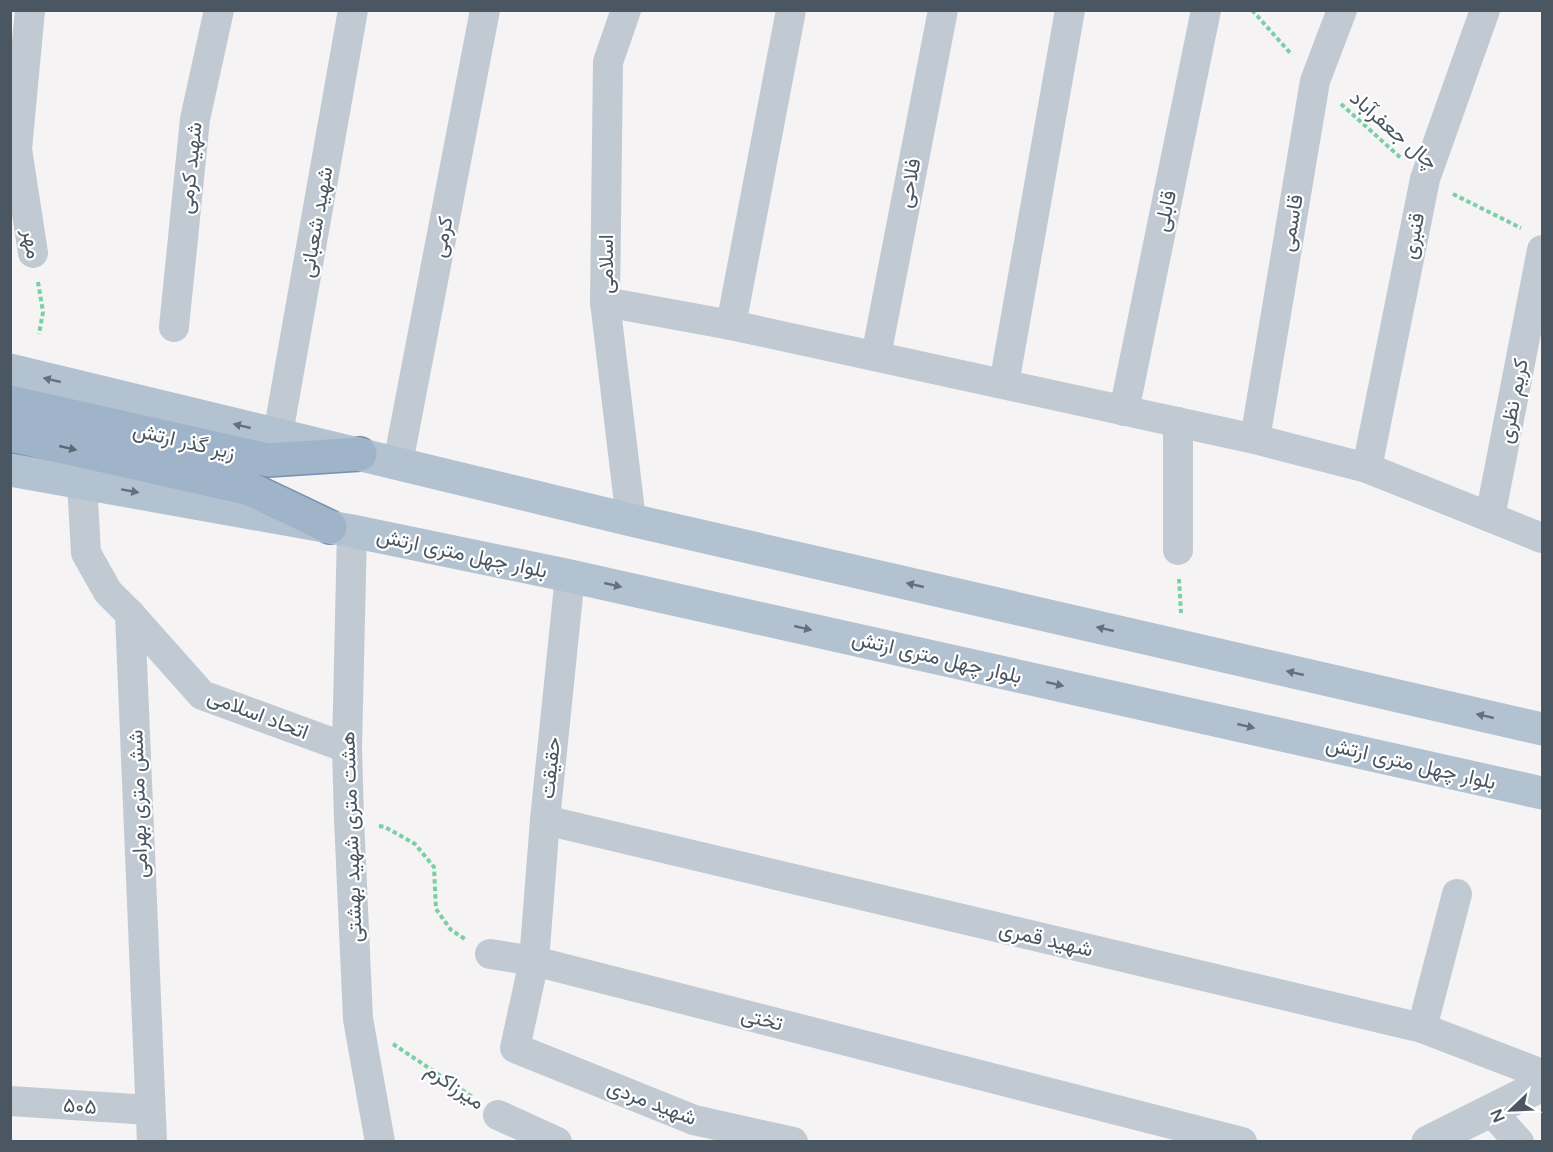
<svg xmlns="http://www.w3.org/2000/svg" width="1553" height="1152" font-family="'Varela Round',Vazirmatn,sans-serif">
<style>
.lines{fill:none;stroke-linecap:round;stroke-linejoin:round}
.trunk-casing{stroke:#7690ad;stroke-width:36}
.path{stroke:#7ad0a6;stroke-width:4;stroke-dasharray:4.5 3;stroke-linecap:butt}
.minor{stroke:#c1cad2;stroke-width:30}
.tertiary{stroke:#c1cad2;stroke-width:33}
.primary{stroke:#b3c2d1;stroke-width:33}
.trunk{stroke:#9fb4c9;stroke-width:33}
.oneway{fill:#64717d}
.oneway2{fill:#5b6976}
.labels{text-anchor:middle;stroke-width:4.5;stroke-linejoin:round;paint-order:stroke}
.street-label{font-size:21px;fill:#4a5661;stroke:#fff}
</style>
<rect width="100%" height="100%" fill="#f5f3f3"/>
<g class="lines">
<defs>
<g id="trunk">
<polyline points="10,402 268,460 360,454"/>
<polyline points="10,435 250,489 330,527"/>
</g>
</defs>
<use href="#trunk" class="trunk-casing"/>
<g class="path">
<polyline points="1252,10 1292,55"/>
<polyline points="1341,104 1401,158"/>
<polyline points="1453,194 1521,228"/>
<polyline points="38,282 43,312 39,334"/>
<polyline points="1179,579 1181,613"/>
<polyline points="379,826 385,827 415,844 434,867 436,909 451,930 465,939"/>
<polyline points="393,1044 474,1098"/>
</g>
<g class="minor">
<polyline points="30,10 17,149 33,253"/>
<polyline points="626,10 608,62 605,302 631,520"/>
<polyline points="605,302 731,325 1255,439 1367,468 1542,538"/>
<polyline points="731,325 791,10"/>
<polyline points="174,327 195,119 219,10"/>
<polyline points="876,356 943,10"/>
<polyline points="1004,384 1070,10"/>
<polyline points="1124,411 1206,10"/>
<polyline points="1178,422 1178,550"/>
<polyline points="278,434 353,10"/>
<polyline points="1255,439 1315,81 1342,10"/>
<polyline points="398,463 485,10"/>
<polyline points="1367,468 1425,179 1485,10"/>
<polyline points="82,482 86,553 108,592 130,614 152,1142"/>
<polyline points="1490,517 1542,250"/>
<polyline points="352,531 347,748 349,819 358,1019 380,1142"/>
<polyline points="570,576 545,820 534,961 515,1048 694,1120 793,1142"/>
<polyline points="130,614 202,695 347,748"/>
<polyline points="545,820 1422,1028 1542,1074"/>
<polyline points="490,954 534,961 1242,1142"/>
<polyline points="1422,1028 1457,894"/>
<polyline points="10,1101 150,1110"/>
<polyline points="1490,1110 1519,1142"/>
<polyline points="498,1115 557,1142"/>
</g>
<polyline class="tertiary" points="1428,1142 1542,1085"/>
<g class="primary">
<polyline points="10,370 631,520 1542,729"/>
<polyline points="10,470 352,531 570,576 1542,793"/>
</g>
<use href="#trunk" class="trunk"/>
</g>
<defs><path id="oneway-solid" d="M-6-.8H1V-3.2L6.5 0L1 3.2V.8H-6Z" transform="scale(1.5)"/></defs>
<g class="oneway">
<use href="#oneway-solid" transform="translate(52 380) rotate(-167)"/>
<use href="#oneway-solid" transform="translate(242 426) rotate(-167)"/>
<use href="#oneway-solid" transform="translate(130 491) rotate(10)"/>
<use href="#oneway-solid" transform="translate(613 585) rotate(13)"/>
<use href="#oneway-solid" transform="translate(915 585) rotate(-167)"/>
<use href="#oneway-solid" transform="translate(803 628) rotate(13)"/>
<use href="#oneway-solid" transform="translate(1105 629) rotate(-167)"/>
<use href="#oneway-solid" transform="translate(1295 673) rotate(-167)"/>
<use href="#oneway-solid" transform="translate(1055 684) rotate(13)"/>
<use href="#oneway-solid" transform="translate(1485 716) rotate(-167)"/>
<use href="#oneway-solid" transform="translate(1246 726) rotate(13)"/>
</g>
<use class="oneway2" href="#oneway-solid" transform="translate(68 448) rotate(13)"/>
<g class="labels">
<g class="street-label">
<text transform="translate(1394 130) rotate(41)" y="7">چال جعفرآباد</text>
<text transform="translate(190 168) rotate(-84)" y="7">شهید کرمی</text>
<text transform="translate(909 183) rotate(-79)" y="7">فلاحی</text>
<text transform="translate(1165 211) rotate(-78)" y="7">قابلی</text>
<text transform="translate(316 222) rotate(-80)" y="7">شهید شعبانی</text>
<text transform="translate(1291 223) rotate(-80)" y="7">قاسمی</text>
<text transform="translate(1413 236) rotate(-79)" y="7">قنبری</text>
<text transform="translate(442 237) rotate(-79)" y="7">کرمی</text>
<text transform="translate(32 244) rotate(81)" y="7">مهر</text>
<text transform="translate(606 264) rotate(-90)" y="7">اسلامی</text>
<text transform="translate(1513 401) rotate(-79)" y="7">کریم نظری</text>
<text transform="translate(184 441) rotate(13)" y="7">زیر گذر ارتش</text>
<text transform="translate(462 553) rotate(12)" y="7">بلوار چهل متری ارتش</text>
<text transform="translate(937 657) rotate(13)" y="7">بلوار چهل متری ارتش</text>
<text transform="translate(258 714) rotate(21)" y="7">اتحاد اسلامی</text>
<text transform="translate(1411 763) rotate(13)" y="7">بلوار چهل متری ارتش</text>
<text transform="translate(550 768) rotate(-84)" y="7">حقیقت</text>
<text transform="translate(138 804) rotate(-92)" y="7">شش متری بهرامی</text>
<text transform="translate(351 837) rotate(-92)" y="7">هشت متری شهید بهشتی</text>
<text transform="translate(1046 939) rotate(13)" y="7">شهید قمری</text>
<text transform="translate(762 1019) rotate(14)" y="7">تختی</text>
<text transform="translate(455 1086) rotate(34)" y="7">میرزاکرم</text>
<text transform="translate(652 1102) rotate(21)" y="7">شهید مردی</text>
<text transform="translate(80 1106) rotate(4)" y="7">۵۰۵</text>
</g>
</g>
<rect width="1553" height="1152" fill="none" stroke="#4a5661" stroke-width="24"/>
<g transform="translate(1511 1110) rotate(247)" stroke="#ffffff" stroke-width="4.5" paint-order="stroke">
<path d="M0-4.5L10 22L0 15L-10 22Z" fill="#4a5661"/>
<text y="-9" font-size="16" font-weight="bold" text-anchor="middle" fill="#4a5661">N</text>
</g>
</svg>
